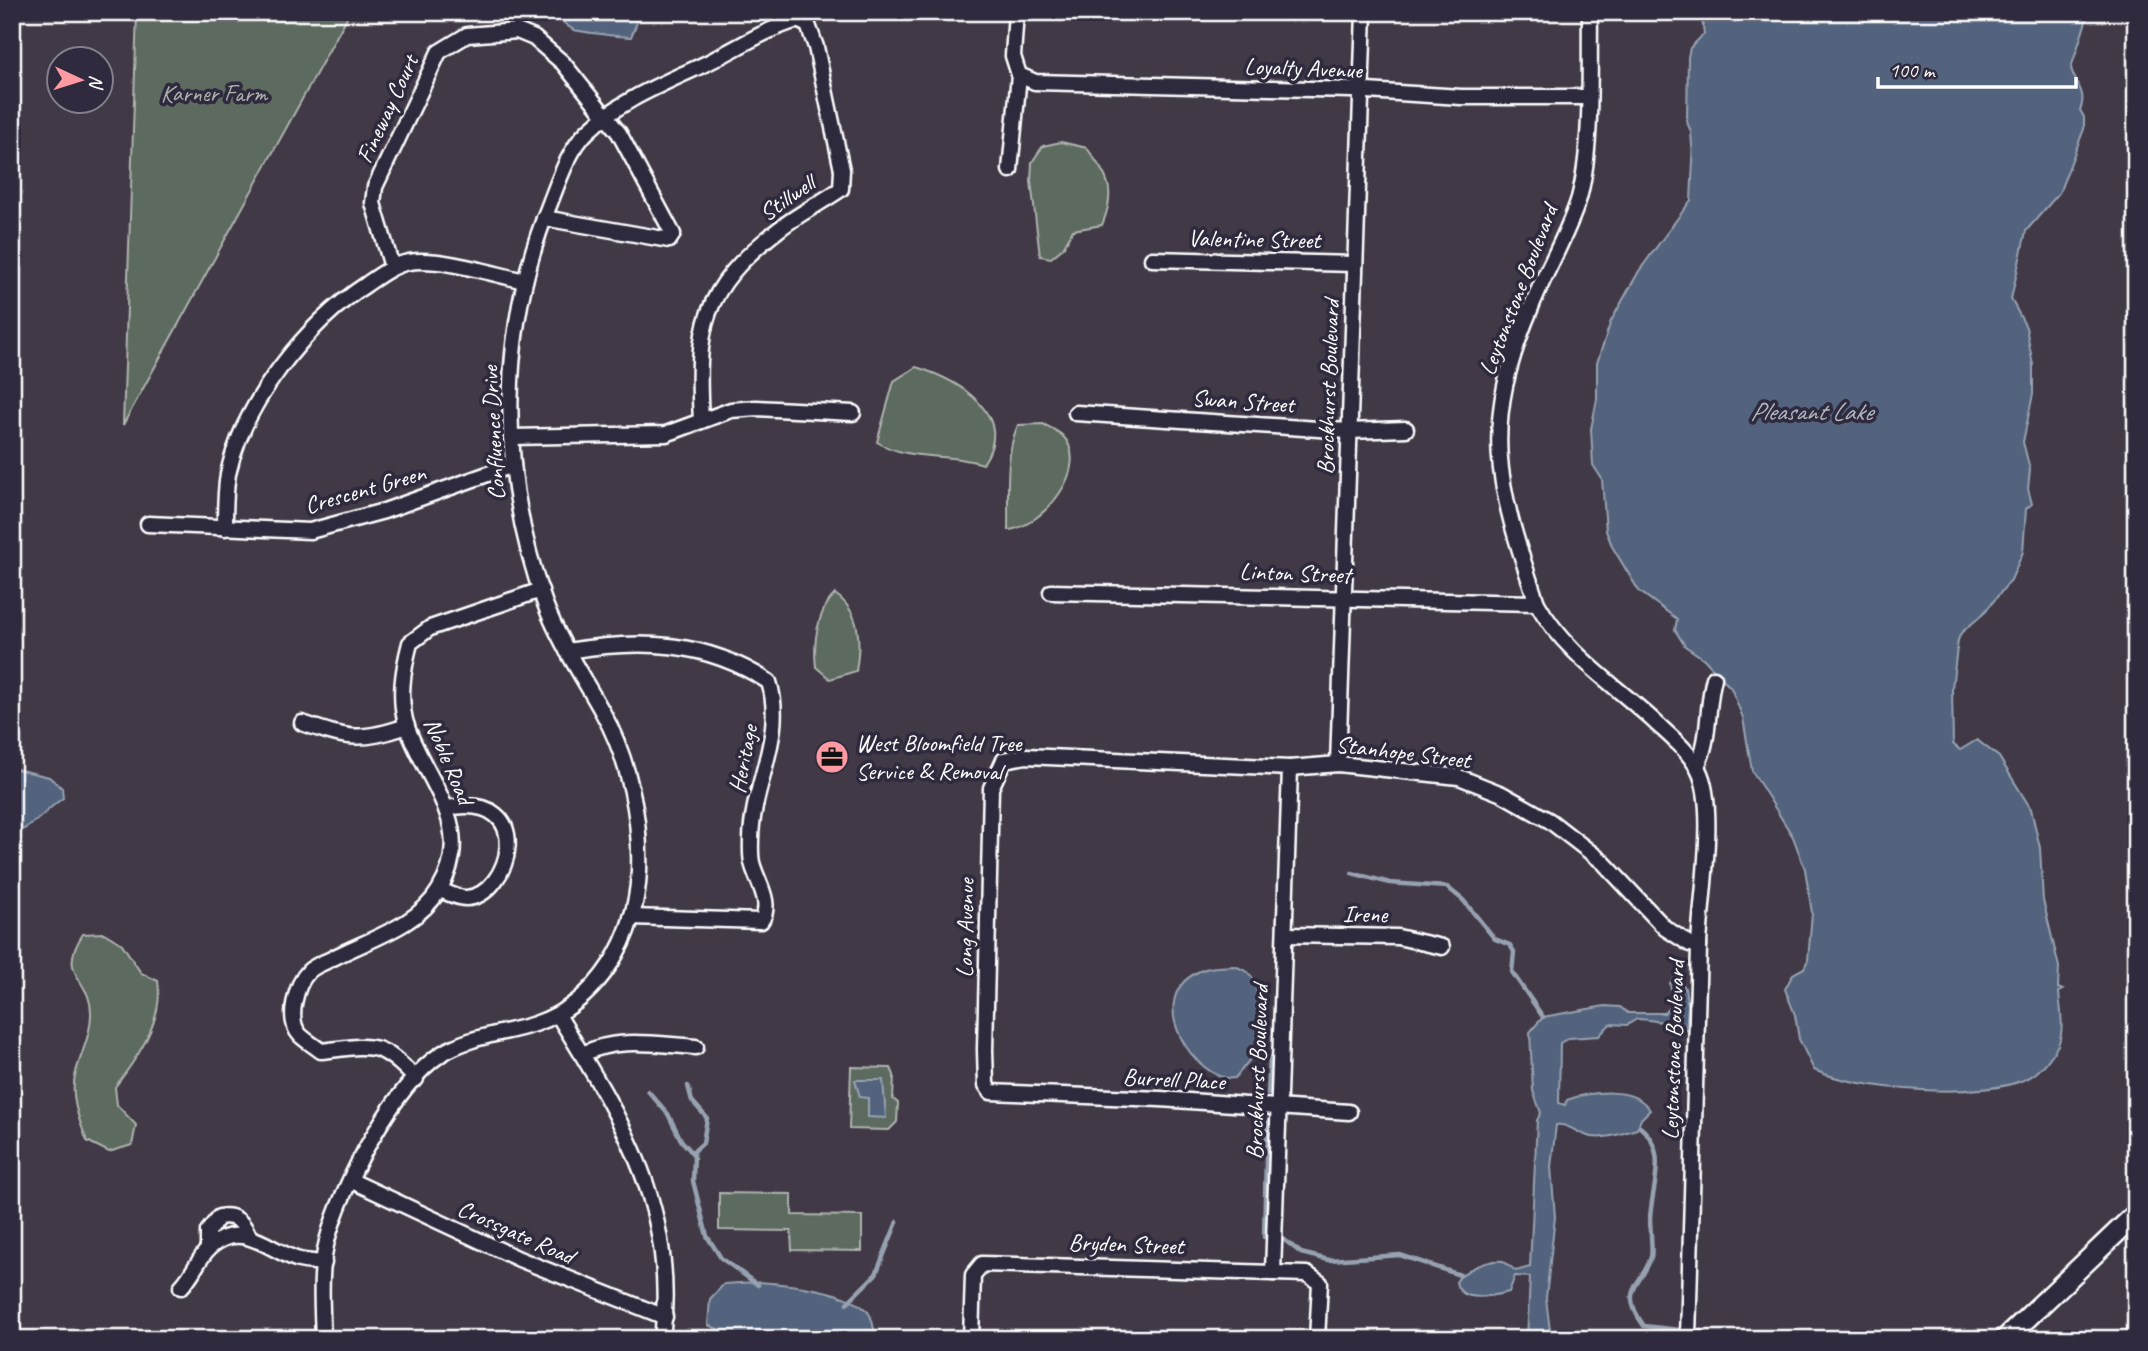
<svg xmlns="http://www.w3.org/2000/svg" width="2148" height="1351" font-family="Caveat,sans-serif">
<style>
.green{fill:#5d6a5f;stroke:#aeb4af;stroke-width:2}
.water{fill:#52647d;stroke:#97a2b1;stroke-width:2}
.lines{fill:none;stroke-linecap:round;stroke-linejoin:round}
.stream{stroke:#97a2b1;stroke-width:4.5}
.street-casing{stroke:#fff;stroke-width:19}
.secondary-casing{stroke:#fff;stroke-width:24}
.street{stroke:#2f2a3d;stroke-width:14}
.secondary{stroke:#2f2a3d;stroke-width:19}
.labels{text-anchor:middle;stroke-width:7;stroke-linejoin:round;paint-order:stroke}
.street-label{font-size:24px;fill:#fff;stroke:#2f2a3d}
.park-label{font-size:24px;fill:#aeb4af;stroke:#2f2a3d}
.poi-label{font-size:24px;fill:#fff;stroke:#2f2a3d;text-anchor:start}
.water-label{font-size:26px;font-style:italic;fill:#b1b9c4;stroke:#2f2a3d}
</style>
<rect width="100%" height="100%" fill="#423947"/>
<filter id="ink" filterUnits="userSpaceOnUse"><feTurbulence type="fractalNoise" baseFrequency=".0143" numOctaves="2"/><feDisplacementMap in="SourceGraphic" scale="14" xChannelSelector="R" yChannelSelector="G"/><feConvolveMatrix kernelMatrix="1 2 1 2 8 2 1 2 1" color-interpolation-filters="sRGB"/></filter>
<g filter="url(#ink)">
<g class="green">
<polygon points="137,12 350,12 123,425"/>
<path d="M1061 142 1087 148C1108 178 1117 189 1102 225L1073 230 1063 248 1051 258 1040 256 1031 181 1032 162 1043 146Z"/>
<path d="M916 367C958 380 1017 414 983 464 948 452 910 462 877 442L894 381Z"/>
<path d="M1043 424C1049 427 1057 431 1062 435 1093 466 1043 527 1008 530 1009 497 1004 456 1018 425Z"/>
<path d="M835 594C861 612 861 642 856 671L830 679 816 667C813 643 817 611 835 594Z"/>
<path d="M104 933 122 944 141 973 158 981C164 1020 138 1057 115 1087L117 1105 136 1125 132 1145 109 1152 87 1141C79 1120 69 1095 76 1072 81 1053 91 1035 91 1014 92 978 55 976 83 934Z"/>
<polygon points="851,1067 891,1068 894,1075 893,1099 898,1103 897,1122 889,1130 849,1129"/>
<polygon points="719,1193 792,1194 792,1215 862,1216 862,1251 792,1250 791,1231 719,1230"/>
</g>
<g class="water">
<path d="M552 12H635L638 20 631 37C622 37 582 32 574 30 567 27 558 17 552 12Z"/>
<path d="M1701 12H2089L2071 68C2075 84 2088 93 2080 110L2084 117V129L2059 193 2026 231 2011 299 2026 327 2033 365V394L2023 442 2030 469 2028 489 2032 504 2026 509 2023 552 2011 580 1983 614 1961 633 1958 640 1952 688 1953 744 1960 750 1977 740 1999 757 2031 809 2040 848 2043 900 2059 967 2058 988 2063 990 2059 992C2060 1009 2065 1029 2058 1045 2052 1056 2041 1071 2030 1077 1986 1101 1857 1090 1814 1070L1799 1039 1795 1015 1785 989 1793 974 1804 968 1808 960 1812 913 1805 869 1793 837 1752 771 1743 718 1731 688 1704 659 1685 646 1675 630 1677 619 1639 591 1613 548 1606 531 1602 479 1593 465 1591 429 1597 399V363L1611 321 1639 271 1691 200 1693 160 1691 132 1687 122 1688 57 1690 48 1704 34Z"/>
<path d="M12 768 49 777 62 788 63 798C48 808 30 830 14 833Z"/>
<path d="M1235 966 1248 972 1255 981 1259 1007 1256 1052 1235 1078C1198 1084 1137 997 1202 970 1211 966 1225 967 1235 966Z"/>
<path d="M1676 977H1679L1685 988 1688 1006 1686 1030C1673 1023 1653 1020 1637 1019L1627 1025 1610 1024 1599 1036 1569 1038 1560 1043 1559 1103 1565 1105 1567 1100C1590 1092 1634 1085 1650 1110L1641 1119 1637 1129C1623 1133 1607 1139 1592 1137 1579 1135 1568 1123 1556 1125L1551 1167 1555 1217 1546 1298 1551 1339H1527L1530 1277 1515 1276 1509 1292C1493 1296 1460 1304 1456 1282 1462 1270 1490 1259 1503 1261L1516 1271 1530 1267 1537 1120 1541 1113 1533 1091 1530 1032 1543 1017 1605 1006 1620 1007 1628 1013H1664L1673 1004 1670 983Z"/>
<polygon points="855,1080 883,1080 886,1118 868,1117 868,1098 860,1097"/>
<path d="M757 1282C787 1284 847 1289 868 1312 873 1318 874 1331 876 1339H733L727 1333 708 1325 710 1299 724 1284Z"/>
</g>
<g class="lines">
<g class="stream">
<polyline points="1352,873 1390,883 1447,887 1463,900 1495,939 1510,945 1514,952 1512,972 1543,1017"/>
<polyline points="1256,1052 1270,1058 1268,1094"/>
<polyline points="688,1086 692,1101 707,1118 703,1143 692,1153"/>
<polyline points="648,1091 668,1114 681,1140 694,1155 693,1181 707,1236 721,1258 758,1285"/>
<path d="M1640 1127C1670 1151 1651 1188 1650 1219 1650 1228 1653 1251 1651 1257 1642 1287 1617 1288 1644 1326L1680 1330"/>
<polyline points="1264,1237 1267,1121"/>
<polyline points="1282,1238 1301,1253 1329,1260 1400,1255 1460,1275"/>
<polyline points="847,1303 876,1274 897,1222"/>
<polyline points="1700,1331 1718,1339"/>
</g>
<defs>
<g id="street">
<path d="M1590 12C1589 67 1593 146 1579 198 1568 234 1546 270 1532 305 1480 427 1496 481 1537 603 1564 652 1614 684 1655 722 1670 736 1688 750 1698 769 1718 806 1700 901 1699 947 1695 1077 1691 1208 1688 1339"/>
<polyline points="1019,75 1035,82 1351,90 1461,97 1587,97"/>
<polyline points="1010,170 1019,75 1013,56 1016,12"/>
<polyline points="1152,259 1355,264"/>
<polyline points="392,267 373,203 375,187 439,52 467,35 517,31 534,38 563,63 619,133 673,234 669,240 544,218"/>
<polyline points="1076,413 1348,431 1406,429"/>
<polyline points="511,437 666,434 731,410 756,408 853,413"/>
<polyline points="148,524 310,531 384,511 513,465"/>
<path d="M225 528C225 510 225 492 228 474 243 403 307 323 367 284 380 275 393 265 409 262 441 257 492 274 525 281"/>
<polyline points="1051,592 1537,603"/>
<path d="M567 651C640 639 705 640 769 682 786 735 752 785 751 839 751 848 750 858 753 866 758 883 773 904 761 921L631 917"/>
<path d="M302 723C349 739 360 742 407 726"/>
<polyline points="1338,764 1364,12"/>
<path d="M1697 766C1711 738 1706 708 1714 678"/>
<polyline points="1290,768 1273,1273 1307,1274 1320,1283 1317,1339"/>
<path d="M440 890C448 893 457 898 466 898 510 897 539 791 448 808"/>
<polyline points="1285,935 1398,937 1442,947"/>
<path d="M558 1015C623 1121 678 1210 662 1339"/>
<path d="M583 1054C616 1036 660 1045 696 1047"/>
<path d="M416 1079C379 1040 373 1045 321 1051 315 1046 306 1041 300 1035 286 1020 296 984 309 971 315 965 326 962 333 958 367 940 418 926 439 890 477 828 427 783 407 727 398 699 403 670 410 643L430 628 541 590"/>
<polyline points="1349,1112 1160,1099 991,1092 986,1085 985,1050 991,788 1004,760 1026,756 1290,768 1338,764 1459,777 1502,794 1550,821 1603,862 1665,928 1690,944 1699,945"/>
<polyline points="352,1181 519,1259 665,1317"/>
<path d="M208 1249V1231L219 1217C234 1214 242 1221 248 1234"/>
<path d="M181 1287C193 1275 199 1257 210 1247 241 1220 266 1248 296 1259 305 1262 315 1262 324 1263"/>
<path d="M323 1339C322 1306 319 1273 327 1241 341 1186 394 1085 441 1054 469 1036 504 1034 535 1024 600 1002 636 937 639 871 641 818 629 760 603 713 583 677 560 643 545 604 498 474 498 332 550 203 559 180 569 149 588 131 621 99 668 82 709 62 739 47 765 30 797 20L808 25 816 47 842 170 841 189C821 203 798 214 778 230 701 290 696 327 701 421"/>
<polyline points="971,1339 973,1275 982,1264 1273,1273"/>
</g>
<polyline id="secondary" points="2005,1339 2136,1214"/>
</defs>
<use href="#street" class="street-casing"/>
<use href="#secondary" class="secondary-casing"/>
<use href="#street" class="street"/>
<use href="#secondary" class="secondary"/>
</g>
</g>
<defs>
<symbol id="office-disc" viewBox="-11 -11 22 22"><circle r="9.5" fill="#ff9aa2" stroke="#2f2a3d"/><path d="M-6-3h4V-5.5h4V-3h4V5H-6ZM-1-4.5V-3h2v-1.5ZM-6 0V1H6V0Z" fill="#111"/></symbol>
</defs>
<g fill-rule="evenodd">
<use href="#office-disc" x="813" y="738" width="38" height="38"/>
</g>
<g class="labels">
<g class="street-label">
<text transform="translate(1303 68) rotate(2)" y="8">Loyalty Avenue</text>
<text transform="translate(387 109) rotate(-65)" y="8">Fineway Court</text>
<text transform="translate(787 198) rotate(-35)" y="8">Stillwell</text>
<text transform="translate(1254 239) rotate(1)" y="8">Valentine Street</text>
<text transform="translate(1518 290) rotate(-69)" y="8">Leytonstone Boulevard</text>
<text transform="translate(1328 387) rotate(-88)" y="8">Brockhurst Boulevard</text>
<text transform="translate(1243 401) rotate(4)" y="8">Swan Street</text>
<text transform="translate(493 433) rotate(-93)" y="8">Confluence Drive</text>
<text transform="translate(365 489) rotate(-16)" y="8">Crescent Green</text>
<text transform="translate(1295 573) rotate(2)" y="8">Linton Street</text>
<text transform="translate(1403 752) rotate(7)" y="8">Stanhope Street</text>
<text transform="translate(743 759) rotate(-79)" y="8">Heritage</text>
<text transform="translate(449 761) rotate(67)" y="8">Noble Road</text>
<text transform="translate(1365 914) rotate(1)" y="8">Irene</text>
<text transform="translate(965 928) rotate(-89)" y="8">Long Avenue</text>
<text transform="translate(1673 1050) rotate(-88)" y="8">Leytonstone Boulevard</text>
<text transform="translate(1257 1072) rotate(-88)" y="8">Brockhurst Boulevard</text>
<text transform="translate(1174 1079) rotate(3)" y="8">Burrell Place</text>
<text transform="translate(516 1232) rotate(24)" y="8">Crossgate Road</text>
<text transform="translate(1126 1244) rotate(2)" y="8">Bryden Street</text>
</g>
<g class="park-label">
<text x="214" y="101">Karner Farm</text>
</g>
<g class="poi-label">
<text x="856" y="751">West Bloomfield Tree<tspan x="856" dy="28">Service &amp; Removal</tspan></text>
</g>
<g class="water-label">
<text x="1811" y="420">Pleasant Lake</text>
</g>
</g>
<rect width="2148" height="1351" fill="none" stroke="#2f2a3d" stroke-width="42"/>
<rect x="21" y="21" width="2106" height="1309" fill="none" stroke="#fff" stroke-width="2.5" filter="url(#ink)"/>
<g transform="translate(80 80) rotate(94)"><circle r="33" fill="#2f2a3d" stroke="#827f8b" stroke-width="2"/>
<path d="M0-5L12 26L0 18L-12 26Z" fill="#ff9aa2"/>
<text y="-10" font-size="19" font-weight="bold" text-anchor="middle" fill="#ffffff">N</text>
</g>
<path d="M1878 77v10h198v-10" fill="none" stroke="#ffffff" stroke-width="3.5"/>
<text x="1889" y="77" font-size="21" fill="#ffffff" stroke="#2f2a3d" stroke-width="5" paint-order="stroke">100 m</text>
</svg>
